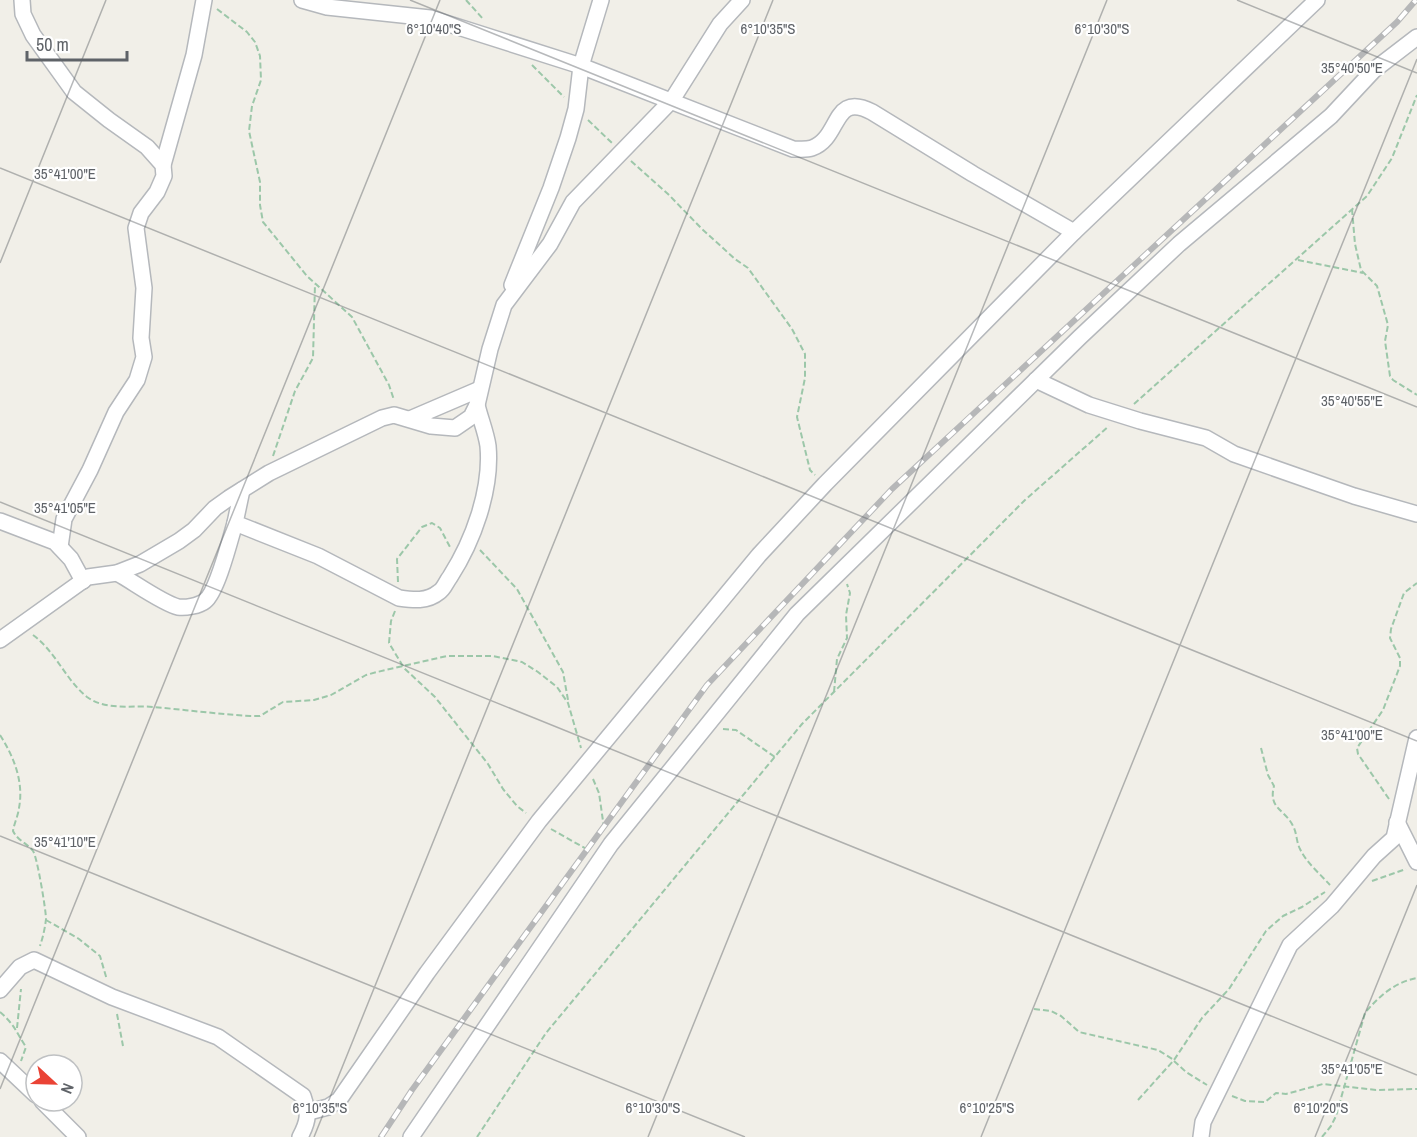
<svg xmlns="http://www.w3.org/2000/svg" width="1417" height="1137" font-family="'Archivo Narrow',sans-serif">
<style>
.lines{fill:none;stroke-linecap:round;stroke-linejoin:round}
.street-casing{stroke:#b5b8bc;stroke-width:18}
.path{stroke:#9cc7a9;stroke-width:2;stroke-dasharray:6 3;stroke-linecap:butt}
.street{stroke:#fff;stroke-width:15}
.rail-casing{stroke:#b6b7b8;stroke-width:6}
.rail{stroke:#fff;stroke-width:4;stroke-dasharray:11;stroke-linecap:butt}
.ticks{fill:none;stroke:#5f6368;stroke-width:1.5;stroke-opacity:0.45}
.ticks-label{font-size:15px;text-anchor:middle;fill:#5f6368;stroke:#fff;stroke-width:4.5;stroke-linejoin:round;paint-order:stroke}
</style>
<rect width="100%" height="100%" fill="#f1efe8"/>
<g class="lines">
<defs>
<g id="street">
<polyline points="22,0 23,14 33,35 74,92 109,120 147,147 163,165 164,176 157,192 141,213 136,228 144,288 141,338 144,357 137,380 116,412 90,470 64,519 60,547"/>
<path d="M302 0 327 7 430 18 581 66 793 149C799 149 806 150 812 148 841 138 832 91 872 112L973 174 1074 232"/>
<polyline points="163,165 194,55 204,0"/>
<polyline points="512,285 551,188 568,138 576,109 581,66 601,0"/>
<polyline points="1036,380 1089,405 1140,421 1206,438 1234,454 1354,496 1417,514"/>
<polyline points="410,419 480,389"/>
<path d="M242 490 235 523 318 556 399 598C413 600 427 602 439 592 444 589 446 582 450 577 473 541 492 490 488 446 486 432 480 418 477 405"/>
<polyline points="0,521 55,542 71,559 83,581"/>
<path d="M117 573C132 581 162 603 178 607 185 608 199 606 205 601 217 592 230 540 235 523"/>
<polyline points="0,640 88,577 117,573 140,564 179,541 194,530 215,508 229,498 269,473 382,418 394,415 431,426 455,428 471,417 477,405 490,349 504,305 550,244 573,202 672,100 720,24 742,0"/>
<polyline points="1397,822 1417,862"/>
<path d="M0 990 20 967 34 960 112 997 218 1037 303 1096C309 1114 309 1120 300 1137"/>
<polyline points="0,1061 36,1095"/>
<polyline points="42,1101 78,1137"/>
<polyline points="309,1112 328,1107 339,1100 427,973 539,821 759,555 825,484 1074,232 1317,0"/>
<polyline points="411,1137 611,844 797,614 1080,337 1179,244 1331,116 1374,70 1417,37"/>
<polyline points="1201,1137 1203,1122 1290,945 1332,906 1374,856 1394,838 1417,738"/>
</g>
</defs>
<use href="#street" class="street-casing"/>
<g class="path">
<polyline points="466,0 484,20"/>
<polyline points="217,9 247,32 255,42 260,56 261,80 252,106 249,131 260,182 260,205 263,222 307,276 352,317 389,385 394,400"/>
<polyline points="532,65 564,97"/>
<polyline points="588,120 612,143"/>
<polyline points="631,161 668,194 702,229 735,259 748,268 792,329 805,354 805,378 797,417 810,470 815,475"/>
<polyline points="1352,209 1355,244 1361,270 1377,286 1388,325 1385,341 1390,376 1393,380 1417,395"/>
<polyline points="1298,260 1363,273"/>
<polyline points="1134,404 1367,196 1392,158 1417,95"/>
<polyline points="273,456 295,391 313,358 315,284"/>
<polyline points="480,550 517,589 563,672 568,700"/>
<polyline points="398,582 397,559 422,527 432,523 440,528 450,547"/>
<polyline points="395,611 391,621 389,643 404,668 435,697 488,764 503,789 517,806 526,813"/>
<path d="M33 635C56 652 65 679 87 697 106 711 133 705 154 707 186 710 218 714 250 716H260L283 702 314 700 331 695 366 675 377 672 447 656H493L522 662 538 672 557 687 568 703 581 748"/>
<polyline points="834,692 837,659 847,638 846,615 850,593 847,584"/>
<polyline points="723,729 736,730 775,757"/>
<path d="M0 735C14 757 24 782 19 808 18 816 14 824 13 831 18 841 27 843 33 851 37 856 46 910 46 919 45 928 43 937 40 946"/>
<path d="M1261 748 1268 775 1274 786C1268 809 1285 809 1293 826 1297 833 1296 841 1300 849 1306 862 1320 874 1330 885"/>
<polyline points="593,779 599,793 604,828"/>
<polyline points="1389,799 1358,754 1357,748 1383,710 1400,666 1400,658 1390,638 1391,629 1404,593 1417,583"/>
<polyline points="551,829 590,851"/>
<polyline points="1372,881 1406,869"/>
<polyline points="46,920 79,939 100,956 107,980"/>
<polyline points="1034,1009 1051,1011 1061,1016 1079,1032 1158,1050 1174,1060"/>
<path d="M0 1012C15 1025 16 1032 26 1047L21 1061"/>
<polyline points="117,1014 123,1046"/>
<polyline points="17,1028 21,989"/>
<polyline points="1174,1061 1186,1072 1207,1085"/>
<polyline points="1232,1096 1245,1101 1265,1102 1276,1093 1286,1094 1323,1084 1376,1090 1417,1089"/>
<polyline points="1138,1100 1174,1060 1202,1018 1229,989 1266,931 1283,916 1302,907 1325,892"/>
<polyline points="477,1137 546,1033 802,724 1025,500 1109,426"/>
<path d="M1322 1137 1331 1126 1336 1116 1365 1013C1379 996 1395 982 1417 978"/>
</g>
<use href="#street" class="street"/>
<defs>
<polyline id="rail" points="381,1137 412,1090 707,685 892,489 1397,22 1416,0"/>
</defs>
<use href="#rail" class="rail-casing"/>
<use href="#rail" class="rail"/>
</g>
<path class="ticks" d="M410 0 1417 407M1237 0 1417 73M0 168 1417 741M0 263 106 0M0 502 1417 1075M0 836 745 1137M0 1089 440 0M314 1137 773 0M648 1137 1107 0M981 1137 1417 59M1315 1137 1417 885"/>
<g class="ticks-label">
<text x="434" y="34">6°10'40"S</text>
<text x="768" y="34">6°10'35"S</text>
<text x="1102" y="34">6°10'30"S</text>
<text x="1352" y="73">35°40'50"E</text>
<text x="65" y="179">35°41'00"E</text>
<text x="1352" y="406">35°40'55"E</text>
<text x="65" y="513">35°41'05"E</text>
<text x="1352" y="740">35°41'00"E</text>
<text x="65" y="847">35°41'10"E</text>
<text x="1352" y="1074">35°41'05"E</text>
<text x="320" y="1113">6°10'35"S</text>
<text x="653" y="1113">6°10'30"S</text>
<text x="987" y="1113">6°10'25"S</text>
<text x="1321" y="1113">6°10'20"S</text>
</g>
<g transform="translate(54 1083) rotate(112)"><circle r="28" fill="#ffffff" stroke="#bfc1c3" stroke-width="1.5"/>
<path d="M0-4.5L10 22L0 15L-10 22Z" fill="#ea4335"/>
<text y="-9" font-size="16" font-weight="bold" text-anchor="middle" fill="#5f6368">N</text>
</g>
<path d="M27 51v9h100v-9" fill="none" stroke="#5f6368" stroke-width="3"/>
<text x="36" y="51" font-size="18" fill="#5f6368" stroke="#ffffff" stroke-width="4.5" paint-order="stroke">50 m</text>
</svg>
